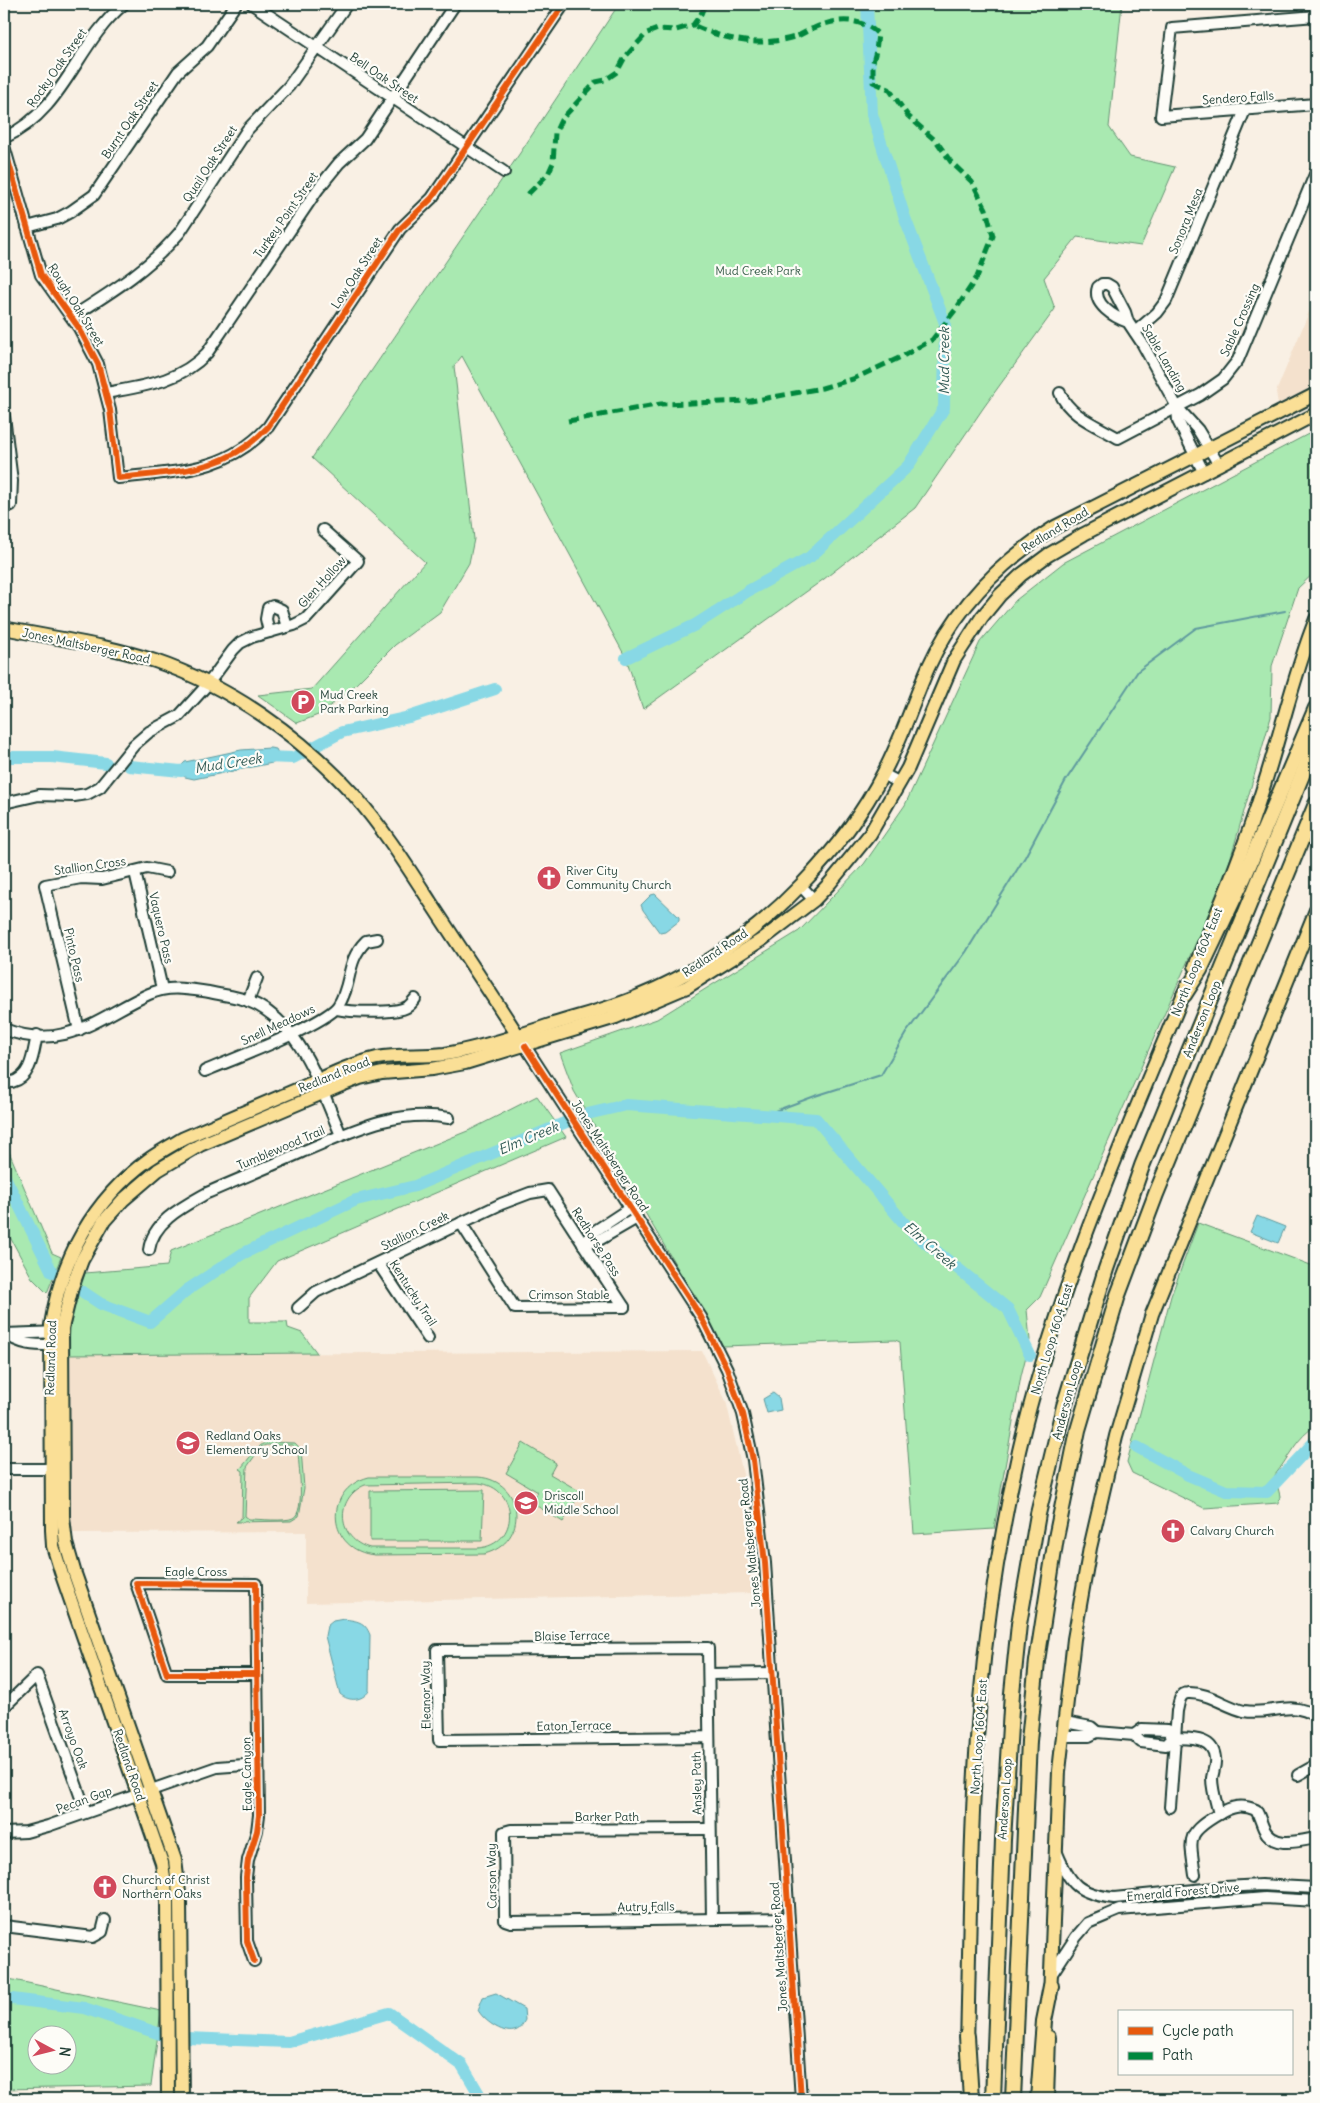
<svg xmlns="http://www.w3.org/2000/svg" width="1320" height="2103" font-family="Delius,sans-serif">
<style>
.built{fill:#f4e1cd}
.green{fill:#a9e9b1;stroke:#649372;fill-rule:evenodd}
.water{fill:#88d8e5;stroke:#5e9a9e}
.lines{fill:none;stroke-linecap:round;stroke-linejoin:round}
.stream{stroke:#5e9a9e;stroke-width:2}
.river{stroke:#88d8e5;stroke-width:12}
.minor-casing{stroke:#1f3d34;stroke-width:14}
.major-casing{stroke:#1f3d34;stroke-width:16}
.highway-casing{stroke:#1f3d34;stroke-width:18}
.minor{stroke:#fdfcf7;stroke-width:10}
.major{stroke:#fadf96;stroke-width:12}
.highway{stroke:#fadf96;stroke-width:14}
.quiet{stroke:#00873e;stroke-width:5;stroke-dasharray:10 5;stroke-linecap:butt}
.cycleway-casing{stroke:#fdfcf7;stroke-width:9}
.cycleway{stroke:#e8590c;stroke-width:6}
.labels{text-anchor:middle;stroke-width:4.5;stroke-linejoin:round;paint-order:stroke}
.street-label{font-size:12px;fill:#1f3d34;stroke:#fdfcf7}
.park-label{font-size:12px;fill:#3b5f4d;stroke:#fdfcf7}
.poi-label{font-size:12px;fill:#1f3d34;stroke:#fdfcf7;text-anchor:start}
.water-label{font-size:14px;font-style:italic;fill:#345c57;stroke:#fdfcf7}
</style>
<rect width="100%" height="100%" fill="#f9f0e4"/>
<filter id="ink" filterUnits="userSpaceOnUse"><feTurbulence type="fractalNoise" baseFrequency=".02" numOctaves="2"/><feDisplacementMap in="SourceGraphic" scale="10" xChannelSelector="R" yChannelSelector="G"/><feConvolveMatrix kernelMatrix="1 2 1 2 8 2 1 2 1" color-interpolation-filters="sRGB"/></filter>
<g filter="url(#ink)">
<g class="built">
<polygon points="1316,295 1316,385 1278,404 1276,392"/>
<polygon points="702,1351 726,1401 743,1474 753,1593 306,1603 306,1532 71,1533 68,1355"/>
</g>
<g class="green">
<polygon points="619,4 1122,4 1109,127 1130,157 1175,167 1141,246 1077,237 1044,278 1055,309 984,407 915,508 824,579 643,709 626,658 462,356 454,366 474,539 469,563 440,612 395,645 348,692 318,715 297,723 258,695 312,689 425,562 312,458 520,153"/>
<polygon points="1316,430 1316,571 1298,588 1272,666 1271,717 1226,874 1040,1297 1027,1310 1030,1340 1021,1376 994,1529 914,1534 900,1342 895,1340 723,1346 574,1091 560,1053 657,1019 799,931 864,864 905,805 980,642 1016,600 1063,563"/>
<polygon points="537,1096 566,1137 277,1261 249,1298 249,1322 287,1322 288,1328 302,1333 317,1353 68,1355 71,1318 85,1273 167,1266 171,1251 470,1130"/>
<polygon points="4,1140 52,1253 61,1257 47,1293 32,1278 4,1226"/>
<path d="M1198 1223 1316 1267V1426C1297 1436 1288 1459 1275 1475L1280 1496 1279 1503 1204 1508 1132 1473 1127 1462 1171 1296Z"/>
<path d="M267 1442 295 1443 301 1449 304 1488 299 1516 291 1521 236 1522 242 1517 243 1471 240 1469C247 1462 258 1444 267 1442ZM266 1445H292L298 1450C298 1463 306 1512 293 1518 285 1522 259 1519 249 1519L245 1516 247 1467 261 1447Z"/>
<polygon points="523,1443 556,1463 550,1474 581,1492 563,1522 532,1503 538,1492 506,1473"/>
<path d="M369 1477H478C525 1480 530 1543 484 1554L375 1555C327 1551 322 1489 369 1477ZM478 1483C520 1487 520 1545 478 1548H370C337 1540 334 1498 365 1485Z"/>
<polygon points="484,1490 482,1541 370,1541 370,1491"/>
<path d="M4 1978 161 2011 151 2086 4 2089ZM38 2036H68V2066H38Z"/>
</g>
<g class="water">
<polygon points="270,748 276,749 282,761 194,779 185,777 181,774 180,767 185,762 241,750"/>
<polygon points="655,894 679,917 679,921 665,932 660,933 643,910 641,905 651,895"/>
<polygon points="1257,1216 1285,1227 1278,1243 1250,1232"/>
<polygon points="773,1393 779,1398 781,1410 767,1413 763,1399"/>
<path d="M344 1619C357 1621 365 1621 370 1635L369 1691C362 1701 349 1702 340 1694L325 1636 327 1626 333 1621Z"/>
<path d="M496 1993 524 2009 525 2020C522 2025 520 2030 514 2031 502 2034 483 2020 478 2010L483 1997Z"/>
</g>
<g class="lines">
<polyline class="stream" points="764,1115 815,1096 881,1075 906,1033 966,952 1025,857 1066,780 1138,671 1196,628 1285,611"/>
<g class="river">
<polyline points="626,658 695,625 748,591 810,557 908,466 944,408 945,323 905,218 872,114 867,4"/>
<polyline points="4,757 52,757 106,763"/>
<polyline points="265,757 293,758 342,732 409,717 495,689"/>
<polyline points="129,766 181,771 196,768"/>
<polyline points="4,1175 52,1272"/>
<polyline points="83,1292 101,1304 150,1322 187,1290 242,1254 356,1200 415,1186 583,1115 626,1105 816,1119 910,1230 1008,1309 1030,1355"/>
<polyline points="1137,1447 1188,1475 1226,1491 1267,1492 1316,1440"/>
<polyline points="4,1998 84,2008 163,2035"/>
<polyline points="187,2038 289,2042 389,2013 462,2065 482,2099"/>
</g>
<defs>
<g id="minor">
<polyline points="252,4 504,172"/>
<polyline points="1316,16 1172,28 1161,116 1316,104"/>
<path d="M4 138C66 109 75 45 124 4"/>
<path d="M4 146 41 275 79 328 98 364 110 410 118 478C177 471 225 473 268 427L400 229 432 198 564 4"/>
<polyline points="27,227 57,219 70,212 94,195 178,72 207,46 236,4"/>
<path d="M72 317C113 291 149 269 180 232L247 130 289 86 347 4"/>
<path d="M1128 322C1114 317 1092 304 1098 287L1102 284H1107L1112 287 1125 312 1128 322 1142 343 1177 407 1198 430 1219 465"/>
<polyline points="1135,332 1157,313 1166,301 1245,110"/>
<path d="M106 393C143 386 180 382 207 353L318 189 339 163 365 139 455 4"/>
<path d="M1060 393C1069 416 1098 426 1118 438L1200 395 1223 379 1238 360 1316 172"/>
<polyline points="1177,407 1178,421 1204,473"/>
<polyline points="4,416 12,481 11,505"/>
<polyline points="269,632 266,619 268,608 273,606 282,610 287,627"/>
<polyline points="883,774 900,783"/>
<polyline points="4,803 39,795 74,796 87,794 100,787 134,745 149,732 179,716 208,684 233,650 240,643 252,637 294,625 306,619 358,561 323,530"/>
<polyline points="135,872 162,989"/>
<polyline points="801,886 814,900"/>
<polyline points="248,1001 257,978"/>
<path d="M336 1009C349 1012 396 1014 407 1007 410 1006 413 1001 415 999"/>
<path d="M4 1029C64 1053 100 1016 149 994 169 985 188 989 209 992 221 995 234 996 246 1000 302 1021 319 1086 341 1135"/>
<polyline points="79,1030 45,885 81,878 102,879 147,868 167,872"/>
<polyline points="525,1046 701,1317 727,1369 743,1414 753,1460 765,1563 801,2099"/>
<path d="M205 1071C231 1060 324 1025 338 1006 353 983 345 962 366 941L377 939"/>
<path d="M12 1082C32 1077 33 1053 37 1035"/>
<polyline points="461,1223 515,1308 624,1307"/>
<polyline points="583,1244 599,1240 637,1218"/>
<polyline points="583,1244 595,1231 630,1208"/>
<path d="M149 1250C153 1221 184 1206 207 1193 239 1179 271 1166 302 1152 350 1132 395 1108 449 1118"/>
<polyline points="378,1263 428,1338"/>
<polyline points="298,1308 316,1292 501,1204 530,1193 548,1190 624,1307"/>
<path d="M4 1333C22 1346 36 1345 57 1345"/>
<polyline points="5,1334 59,1332"/>
<polyline points="4,1469 59,1469"/>
<polyline points="709,1674 773,1673"/>
<polyline points="4,1707 37,1675 86,1812"/>
<polyline points="1065,1722 1091,1727 1097,1732"/>
<polyline points="1063,1736 1089,1736 1097,1732 1134,1735 1141,1742 1166,1745 1173,1738 1168,1730 1142,1729 1134,1735"/>
<polyline points="709,1737 439,1740 437,1650 708,1648 712,1919"/>
<path d="M1173 1738C1189 1739 1213 1736 1215 1758 1216 1765 1213 1772 1212 1778 1212 1790 1216 1802 1219 1814 1185 1834 1190 1838 1195 1875"/>
<polyline points="1298,1775 1316,1765"/>
<path d="M1170 1807 1177 1711C1179 1704 1179 1693 1188 1693 1208 1692 1226 1707 1244 1711 1272 1716 1288 1699 1316 1716"/>
<path d="M1219 1814C1232 1806 1242 1804 1256 1810 1260 1817 1261 1823 1264 1829 1274 1849 1299 1841 1316 1838"/>
<polyline points="710,1829 511,1830 504,1832 505,1920 511,1922 788,1918"/>
<polyline points="4,1833 26,1832 48,1826 217,1767 258,1764"/>
<path d="M1057 1853C1070 1885 1079 1894 1114 1898L1225 1887 1261 1885 1316 1888"/>
<polyline points="4,1926 93,1937 102,1932 105,1920"/>
<polyline points="254,1961 247,1941 246,1877 248,1860 257,1831 259,1815 256,1584 136,1583 167,1674 257,1674"/>
<polyline points="1051,1975 1076,1937 1088,1923 1119,1910 1265,1898 1316,1901"/>
</g>
<g id="major">
<path d="M4 628C54 638 107 645 155 661 231 687 301 736 354 795 383 828 407 866 431 903 461 949 492 995 522 1042"/>
<path d="M1195 966C1220 906 1245 847 1264 785 1282 730 1294 673 1316 619"/>
<polyline points="1050,1997 1059,1771 1074,1639 1090,1548 1116,1436 1152,1314 1316,910"/>
<path d="M967 2046C970 1930 970 1815 980 1700 987 1617 1001 1532 1019 1451 1056 1290 1124 1138 1187 986"/>
<path d="M168 2099 167 1902 162 1863 63 1578 53 1546 52 1530 51 1325C61 1259 93 1200 148 1160 159 1152 172 1145 184 1138 224 1121 264 1104 303 1087 327 1076 351 1064 377 1058 399 1054 422 1057 445 1054 481 1048 518 1036 553 1024 582 1015 612 1008 639 996 700 971 756 932 801 885 833 852 863 813 884 772 902 738 913 702 928 668 955 608 1000 562 1055 527L1316 394"/>
<polyline points="182,2099 180,1901 175,1860 75,1574 66,1543 63,1517 62,1328 72,1287 82,1260 104,1221 123,1200 158,1170 200,1145 344,1084 360,1078 382,1073 432,1069 465,1063 616,1017 687,987 763,939 814,900 830,883 870,834 908,768 954,660 982,617 1000,595 1021,575 1048,555 1084,534 1316,414"/>
<polyline points="1047,2099 1049,2037"/>
</g>
<g id="highway">
<polyline points="1184,995 1200,970 1244,877 1316,708"/>
<polyline points="967,2036 971,2099"/>
<polyline points="993,2099 1003,1840 1012,1693 1019,1624 1038,1514 1064,1406 1106,1269 1142,1166 1316,741"/>
<polyline points="1013,2099 1029,1741 1037,1661 1056,1538 1078,1430 1118,1295 1156,1194 1316,804"/>
<polyline points="1038,2099 1044,2021 1051,1986"/>
</g>
</defs>
<use href="#minor" class="minor-casing"/>
<use href="#major" class="major-casing"/>
<use href="#highway" class="highway-casing"/>
<use href="#minor" class="minor"/>
<use href="#major" class="major"/>
<use href="#highway" class="highway"/>
<g class="quiet">
<polyline points="528,194 548,174 553,163 555,133 561,120 582,97 596,82 605,80 617,72 625,57 647,33 658,29 676,30 693,25 701,14 705,4"/>
<path d="M568 421 661 404 751 401 822 388 853 379 901 357 932 340 956 309 977 277 993 236 986 209 972 182 951 162 937 142 908 116 889 89 873 82V62L876 51 878 34C861 17 836 18 814 28 808 30 803 34 797 36 787 40 770 42 759 42 737 42 712 34 693 25"/>
</g>
<defs>
<g id="cycleway">
<path d="M4 146 41 275 79 328 98 364 110 410 118 478C177 471 225 473 268 427L400 229 432 198 564 4"/>
<polyline points="525,1046 701,1317 727,1369 743,1414 753,1460 765,1563 801,2099"/>
<polyline points="254,1961 247,1941 246,1877 248,1860 257,1831 259,1815 256,1584 136,1583 167,1674 257,1674"/>
</g>
</defs>
<use href="#cycleway" class="cycleway-casing"/>
<use href="#cycleway" class="cycleway"/>
</g>
</g>
<defs>
<symbol id="parking-disc" viewBox="-11 -11 22 22"><circle r="9.5" fill="#d1495b" stroke="#fdfcf7"/><path d="M-3.5-5.5H1a3.5 3.5 0 0 1 0 7H-1V5.5H-3.5ZM-1-3.4V-.6H.8a1.4 1.4 0 0 0 0-2.8Z" fill="#fff"/></symbol>
<symbol id="church-disc" viewBox="-11 -11 22 22"><circle r="9.5" fill="#d1495b" stroke="#fdfcf7"/><path d="M-1.2-6h2.4v3.5h3.3v2.4h-3.3V6h-2.4V-.1h-3.3v-2.4h3.3Z" fill="#fff"/></symbol>
<symbol id="school-disc" viewBox="-11 -11 22 22"><circle r="9.5" fill="#d1495b" stroke="#fdfcf7"/><path d="M0-5L7-2L0 1L-7-2ZM-4 1L0 2.5L4 1V4Q0 6-4 4Z" fill="#fff"/></symbol>
</defs>
<g fill-rule="evenodd">
<use href="#parking-disc" x="289" y="688" width="28" height="28"/>
<use href="#church-disc" x="535" y="864" width="28" height="28"/>
<use href="#school-disc" x="174" y="1429" width="28" height="28"/>
<use href="#school-disc" x="512" y="1489" width="28" height="28"/>
<use href="#church-disc" x="1159" y="1517" width="28" height="28"/>
<use href="#church-disc" x="91" y="1873" width="28" height="28"/>
</g>
<g class="labels">
<g class="street-label">
<text transform="translate(57 68) rotate(-55)" y="4">Rocky Oak Street</text>
<text transform="translate(384 78) rotate(34)" y="4">Bell Oak Street</text>
<text transform="translate(1238 98) rotate(-4)" y="4">Sendero Falls</text>
<text transform="translate(130 120) rotate(-56)" y="4">Burnt Oak Street</text>
<text transform="translate(210 164) rotate(-57)" y="4">Quail Oak Street</text>
<text transform="translate(286 215) rotate(-55)" y="4">Turkey Point Street</text>
<text transform="translate(1186 221) rotate(-68)" y="4">Sonora Mesa</text>
<text transform="translate(357 273) rotate(-57)" y="4">Low Oak Street</text>
<text transform="translate(76 305) rotate(58)" y="4">Rough Oak Street</text>
<text transform="translate(1240 320) rotate(-66)" y="4">Sable Crossing</text>
<text transform="translate(1164 358) rotate(60)" y="4">Sable Landing</text>
<text transform="translate(1055 530) rotate(-31)" y="4">Redland Road</text>
<text transform="translate(322 582) rotate(-48)" y="4">Glen Hollow</text>
<text transform="translate(86 646) rotate(12)" y="4">Jones Maltsberger Road</text>
<text transform="translate(90 866) rotate(-8)" y="4">Stallion Cross</text>
<text transform="translate(161 928) rotate(77)" y="4">Vaquero Pass</text>
<text transform="translate(715 953) rotate(-34)" y="4">Redland Road</text>
<text transform="translate(74 955) rotate(77)" y="4">Pinto Pass</text>
<text transform="translate(1197 962) rotate(-68)" y="4">North Loop 1604 East</text>
<text transform="translate(1202 1019) rotate(-68)" y="4">Anderson Loop</text>
<text transform="translate(278 1025) rotate(-25)" y="4">Snell Meadows</text>
<text transform="translate(334 1075) rotate(-22)" y="4">Redland Road</text>
<text transform="translate(281 1148) rotate(-23)" y="4">Tumblewood Trail</text>
<text transform="translate(610 1156) rotate(57)" y="4">Jones Maltsberger Road</text>
<text transform="translate(415 1231) rotate(-26)" y="4">Stallion Creek</text>
<text transform="translate(596 1242) rotate(57)" y="4">Redhorse Pass</text>
<text transform="translate(413 1293) rotate(57)" y="4">Kentucky Trail</text>
<text x="569" y="1299">Crimson Stable</text>
<text transform="translate(1052 1339) rotate(-73)" y="4">North Loop 1604 East</text>
<text transform="translate(51 1358) rotate(-88)" y="4">Redland Road</text>
<text transform="translate(1067 1400) rotate(-75)" y="4">Anderson Loop</text>
<text transform="translate(750 1543) rotate(-96)" y="4">Jones Maltsberger Road</text>
<text x="196" y="1576">Eagle Cross</text>
<text transform="translate(572 1636) rotate(-1)" y="4">Blaise Terrace</text>
<text transform="translate(426 1695) rotate(-91)" y="4">Eleanor Way</text>
<text transform="translate(574 1726) rotate(-1)" y="4">Eaton Terrace</text>
<text transform="translate(979 1737) rotate(-86)" y="4">North Loop 1604 East</text>
<text transform="translate(73 1739) rotate(70)" y="4">Arroyo Oak</text>
<text transform="translate(129 1765) rotate(71)" y="4">Redland Road</text>
<text transform="translate(247 1774) rotate(-91)" y="4">Eagle Canyon</text>
<text transform="translate(697 1783) rotate(-91)" y="4">Ansley Path</text>
<text transform="translate(1005 1799) rotate(-86)" y="4">Anderson Loop</text>
<text transform="translate(84 1800) rotate(-20)" y="4">Pecan Gap</text>
<text x="607" y="1821">Barker Path</text>
<text transform="translate(492 1876) rotate(-91)" y="4">Carson Way</text>
<text transform="translate(1183 1892) rotate(-5)" y="4">Emerald Forest Drive</text>
<text transform="translate(646 1907) rotate(-1)" y="4">Autry Falls</text>
<text transform="translate(779 1947) rotate(-94)" y="4">Jones Maltsberger Road</text>
</g>
<g class="park-label">
<text x="758" y="275">Mud Creek Park</text>
</g>
<g class="poi-label">
<text x="320" y="699">Mud Creek<tspan x="320" dy="14">Park Parking</tspan></text>
<text x="566" y="875">River City<tspan x="566" dy="14">Community Church</tspan></text>
<text x="206" y="1440">Redland Oaks<tspan x="206" dy="14">Elementary School</tspan></text>
<text x="544" y="1500">Driscoll<tspan x="544" dy="14">Middle School</tspan></text>
<text x="1190" y="1535">Calvary Church</text>
<text x="122" y="1884">Church of Christ<tspan x="122" dy="14">Northern Oaks</tspan></text>
</g>
<g class="water-label">
<text transform="translate(944 361) rotate(-90)" y="5">Mud Creek</text>
<text transform="translate(228 763) rotate(-9)" y="5">Mud Creek</text>
<text transform="translate(528 1138) rotate(-23)" y="5">Elm Creek</text>
<text transform="translate(930 1245) rotate(41)" y="5">Elm Creek</text>
</g>
</g>
<rect width="1320" height="2103" fill="none" stroke="#fdfcf7" stroke-width="20"/>
<rect x="10" y="10" width="1300" height="2083" fill="none" stroke="#1f3d34" stroke-width="2" filter="url(#ink)"/>
<rect x="1118" y="2010" width="175" height="65" fill="#fdfcf7" stroke="#a4b0a9"/>
<rect x="1128" y="2027" width="25" height="8" fill="#e8590c" stroke="#a4b0a9"/>
<text x="1162" y="2036" font-size="15" fill="#1f3d34">Cycle path</text>
<rect x="1128" y="2052" width="25" height="8" fill="#00873e" stroke="#a4b0a9"/>
<text x="1162" y="2060" font-size="15" fill="#1f3d34">Path</text>
<g transform="translate(52 2050) rotate(97)"><circle r="24" fill="#fdfcf7" stroke="#a4b0a9"/>
<path d="M0-4L9 19L0 12L-9 19Z" fill="#d1495b"/>
<text y="-8" font-size="14" font-weight="bold" text-anchor="middle" fill="#1f3d34">N</text>
</g>
</svg>
